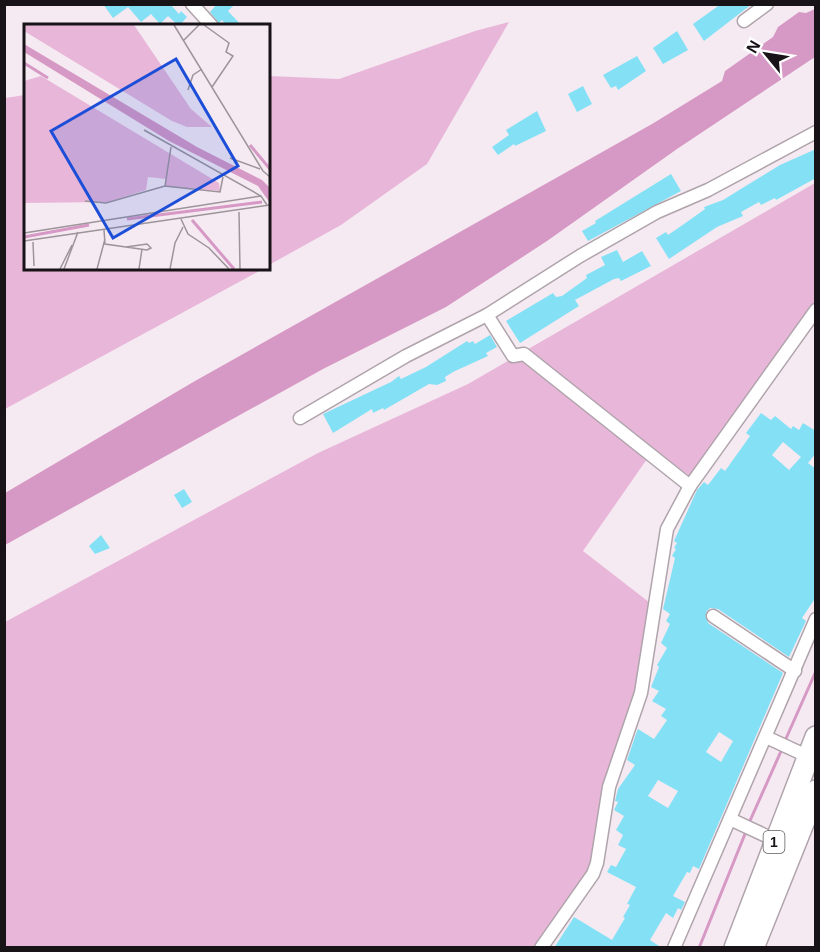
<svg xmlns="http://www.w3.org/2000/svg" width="820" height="952" font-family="Helvetica,sans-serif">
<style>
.green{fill:#e8b6d9}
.water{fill:#d698c4}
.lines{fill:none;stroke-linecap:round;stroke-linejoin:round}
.stream{stroke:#d698c4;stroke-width:3}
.building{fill:#84e1f5;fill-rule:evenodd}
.minor-casing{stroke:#afa4ab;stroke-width:15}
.trunk-casing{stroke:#afa4ab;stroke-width:24}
.minor{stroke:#fff;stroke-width:12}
.trunk{stroke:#fff;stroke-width:21}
.labels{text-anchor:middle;stroke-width:5;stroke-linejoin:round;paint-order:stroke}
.shield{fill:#fff;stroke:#5d5a5c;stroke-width:1.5}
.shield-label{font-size:14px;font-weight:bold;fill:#171316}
.inset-river{fill:none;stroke:#d698c4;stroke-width:3}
.inset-road{fill:none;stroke:#9d949a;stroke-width:1.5}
.view{fill:#1d4ed8;fill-opacity:0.15;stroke:#1d4ed8;stroke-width:3}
.inset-edge{fill:none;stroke:#171316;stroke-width:3}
</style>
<rect width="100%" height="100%" fill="#f6eaf2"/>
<g class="green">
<polygon points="509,22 427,164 341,225 269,265 269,76 339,79 475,31"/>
<polygon points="25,95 26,268 263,269 5,409 5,98"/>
<polygon points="815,183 815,306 691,477 654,449 583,551 654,606 641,686 596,861 534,947 5,948 5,622 318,453 468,384"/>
</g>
<polygon class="water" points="815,9 815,57 677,149 547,241 446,307 323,369 5,545 5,493 195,381 652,124 722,81 725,71 773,37 778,27 799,12 806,13"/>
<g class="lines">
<g class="stream">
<polyline points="784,743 816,671"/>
<polyline points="749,823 782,749"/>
<polyline points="699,948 747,829"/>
</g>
</g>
<g class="building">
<polygon points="103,4 170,4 179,14 181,11 187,17 179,26 168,16 160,24 151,14 141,22 128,7 113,18"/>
<polygon points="217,4 235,4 228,11 242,26 227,26 222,20 219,23 210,12"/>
<polygon points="721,4 752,4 704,41 693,24"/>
<polygon points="677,31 688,50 663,64 653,48"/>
<polygon points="637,56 646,71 618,90 616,86 611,88 603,75"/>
<polygon points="583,86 592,104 577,112 568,94"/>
<polygon points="537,111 546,131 515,146 514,144 498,155 492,147 509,135 506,130"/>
<polygon points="816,149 816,178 776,200 775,198 761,205 759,202 741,212 743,216 717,227 669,259 656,238 666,232 668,235 684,224 705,209 704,207 723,200 780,165"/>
<polygon points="671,174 681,191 588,241 582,231 596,223 595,221"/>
<polygon points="617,250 623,262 642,251 651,266 621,281 619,278 614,279 575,300 579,306 520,343 506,321 553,293 556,297 562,296 587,278 586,275 605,265 601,257"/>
<polygon points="490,335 497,347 486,353 488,356 453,372 445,377 446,381 437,385 429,384 384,410 383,408 373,413 372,409 333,433 323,414 391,382 399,376 401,379 426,367 467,341 469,343 473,341 475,344"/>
<path d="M761 413 771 420 775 416 791 429 793 426 799 430 803 423 816 431V453L808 463 816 469V597L802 618 806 621 789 657 718 609 710 608 706 612 708 623 783 673 699 869 693 866 690 873 687 872 673 896 685 902 681 910 678 908 673 918 666 913 650 940 662 948H554L574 917 612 940 625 918 623 917 630 905 627 904 636 887 607 872 611 865 616 867 626 849 618 845 623 835 616 830 624 816 614 810 618 802 615 801 618 789 635 765 627 760 637 731 638 729 654 739 667 720 661 716 666 709 652 701 659 691 651 687 659 667 657 665 667 648 661 643 670 624 666 621 670 614 663 609 675 558 672 556 676 549 674 548 677 543 674 541 697 490 704 482 708 485 721 468 725 471 750 436 746 433ZM783 442 801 457 789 470 772 455ZM719 732 733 741 721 762 706 752ZM658 780 678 791 668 808 648 796Z"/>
<polygon points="184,489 192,502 182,508 174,495"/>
<polygon points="101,535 110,548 95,554 89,546"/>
</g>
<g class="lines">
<defs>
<g id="minor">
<polyline points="192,4 212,26"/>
<polyline points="744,21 767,4"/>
<polyline points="487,315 513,356 524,354 690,486 816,310"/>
<polyline points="300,418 406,356 487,315 580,256 657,212 708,190 816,132"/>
<polyline points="713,616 795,671"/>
<polyline points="766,737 807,756"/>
<polyline points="730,819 775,840"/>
<polyline points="541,948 593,874 597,863 609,787 641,693 667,529 690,486"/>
<polyline points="674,948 816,619"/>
</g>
<g id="trunk">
<polyline points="735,948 816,737"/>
<polyline points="753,948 816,791"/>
</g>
</defs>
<use href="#minor" class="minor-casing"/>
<use href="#trunk" class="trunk-casing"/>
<use href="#minor" class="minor"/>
<use href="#trunk" class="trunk"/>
</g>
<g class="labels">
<rect class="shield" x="763.5" y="831" width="21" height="22" rx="4.5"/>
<g class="shield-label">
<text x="774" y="847">1</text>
</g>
</g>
<g transform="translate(24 24)">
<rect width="246" height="246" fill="#f6eaf2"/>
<path d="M0 1H110L167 85 188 103H163L148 97 0 7ZM17 52 195 159 196 167 142 162V155L124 153 122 166 84 178 0 179V57Z" fill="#e8b6d9"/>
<path d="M0 20 173 123 238 156 246 164V179L234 162 145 117 0 28Z" fill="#d698c4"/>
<path class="inset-river" d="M0 39 24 54M226 121 246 145M103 195 238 178M168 196 210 245M0 213 65 201"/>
<path class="inset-road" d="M150 1 239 147 246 153M180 1 205 19 202 28 209 32 188 63M160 16 175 1M164 66 169 51 178 45M120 106 237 172 243 181M147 123 141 162 196 168 199 153M206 134 236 145M61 177 82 179 141 162M215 188 216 245M157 195 164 210 185 224 205 245M80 206 81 220 123 226 127 224 123 220 102 223M0 209 237 172M0 217 246 181M9 218 10 242M36 245 48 221M40 245 54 208M73 245 81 215M115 245 118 225M146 245 151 219 159 203"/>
<path class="view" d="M152 35 214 142 89 214 27 107Z"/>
<rect width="246" height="246" class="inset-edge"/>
</g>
<rect width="820" height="952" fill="none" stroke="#171316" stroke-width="12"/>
<g transform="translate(766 54) rotate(300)" stroke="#ffffff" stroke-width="4.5" paint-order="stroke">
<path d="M0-4.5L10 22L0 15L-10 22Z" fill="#171316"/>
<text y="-9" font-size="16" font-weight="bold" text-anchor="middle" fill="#171316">N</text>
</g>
</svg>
